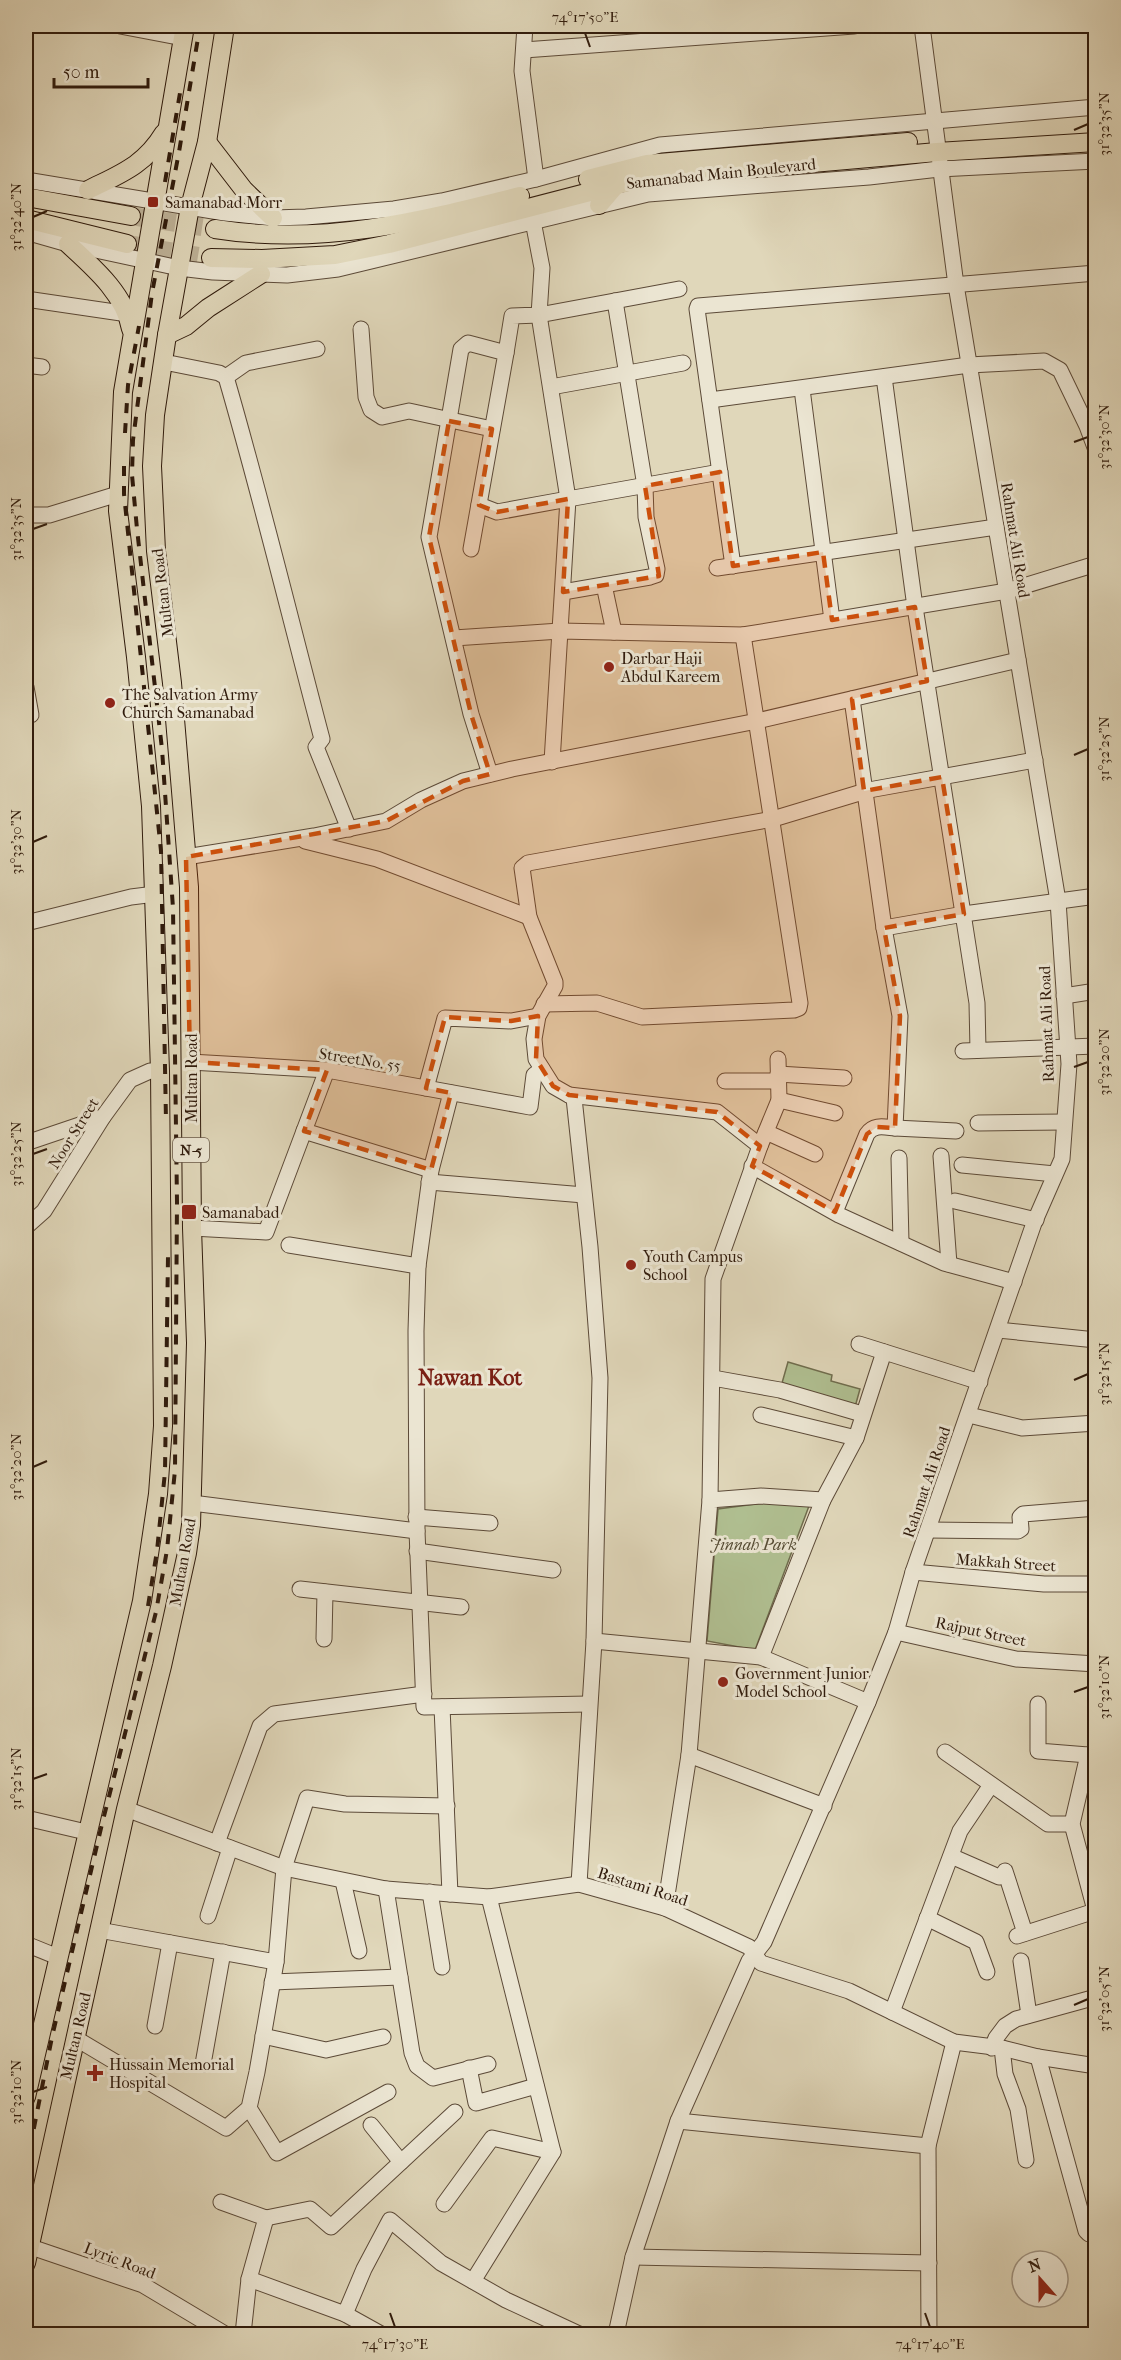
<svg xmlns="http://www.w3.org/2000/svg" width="1121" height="2360" font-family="'IM FELL French Canon',serif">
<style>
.green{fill:#b0bf91;stroke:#706d4e;stroke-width:1.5}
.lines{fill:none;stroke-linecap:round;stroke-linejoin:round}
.major-tunnel{stroke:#bdb197;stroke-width:18;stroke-dasharray:18 9;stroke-linecap:butt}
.minor-casing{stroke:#5c4a38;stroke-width:17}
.major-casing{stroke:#301b0c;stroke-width:20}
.minor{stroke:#ebe5d2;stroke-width:15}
.major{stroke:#e0d7ba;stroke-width:18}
.rail{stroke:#301b0c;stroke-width:4;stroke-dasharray:10 10;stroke-linecap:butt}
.marked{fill:#cc500c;fill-opacity:0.2;stroke:#cc500c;stroke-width:4.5;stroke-dasharray:12 8;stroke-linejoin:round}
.ticks{fill:none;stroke:#301b0c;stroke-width:2}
.poi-dot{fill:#8f2418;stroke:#ebe5d2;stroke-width:2}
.labels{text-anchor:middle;stroke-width:6;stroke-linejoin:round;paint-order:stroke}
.shield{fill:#ebe5d2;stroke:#685847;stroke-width:1.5}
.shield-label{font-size:15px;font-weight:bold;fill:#301b0c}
.street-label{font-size:16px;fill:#301b0c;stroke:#ebe5d2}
.poi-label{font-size:16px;fill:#301b0c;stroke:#ebe5d2;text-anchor:start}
.park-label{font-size:16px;font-style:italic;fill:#564c34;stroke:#ebe5d2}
.district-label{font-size:22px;font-weight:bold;fill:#7a1f14;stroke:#ebe5d2}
.neatline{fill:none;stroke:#301b0c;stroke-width:2}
.ticks-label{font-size:15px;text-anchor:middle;fill:#301b0c}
</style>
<rect width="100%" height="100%" fill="#e0d7ba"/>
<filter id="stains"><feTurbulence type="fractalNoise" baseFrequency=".00333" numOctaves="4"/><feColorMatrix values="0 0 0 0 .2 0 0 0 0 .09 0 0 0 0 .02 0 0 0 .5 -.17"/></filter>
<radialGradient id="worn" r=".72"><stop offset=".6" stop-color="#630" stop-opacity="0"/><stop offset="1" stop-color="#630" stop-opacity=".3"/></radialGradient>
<g class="green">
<polygon points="788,1362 832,1375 831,1381 860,1389 855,1407 782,1383"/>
<polygon points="763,1503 809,1506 755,1650 707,1641 718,1509"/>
</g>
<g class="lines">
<g class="major-tunnel">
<polyline points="131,216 215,229"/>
<polyline points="127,244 211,258"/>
</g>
<defs>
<g id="minor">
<polyline points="120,26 183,38"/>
<polyline points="525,26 522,71 536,179"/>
<polyline points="524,50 854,26"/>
<polyline points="26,180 225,213 273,218 306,217 394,209 442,201 536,179 660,145 1096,107"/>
<polyline points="26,232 68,244 179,268 213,272 287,275 338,269 648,194 869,177 939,169 1096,161"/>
<polyline points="679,289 539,315 568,499 720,472"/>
<polyline points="26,299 128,314"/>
<polyline points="361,329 366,397 371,410 382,417 409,411 492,429"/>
<polyline points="506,353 512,316 539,315 542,268 533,221"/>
<path d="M164 362 219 373 226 377C261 497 290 618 322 739L316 747 349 829"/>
<polyline points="26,365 42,367"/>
<polyline points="226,377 246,363 317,349"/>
<polyline points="884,377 915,607 977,1003 978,1050"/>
<polyline points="551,387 683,363"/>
<polyline points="802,389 832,620"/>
<polyline points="710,400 969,365 1044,361 1060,370 1087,426 1096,450"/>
<polyline points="479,505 497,512 568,499 552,762"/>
<polyline points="26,515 49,515 118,494"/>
<polyline points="471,549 506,353 468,343 461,349 429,537 471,714 490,774"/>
<polyline points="733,566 697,309 698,306 1096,273"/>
<polyline points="717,568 996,527"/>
<polyline points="604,585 614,632"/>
<polyline points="563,592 650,577 656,575 657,569 646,517 645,486 615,301"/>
<polyline points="454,638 560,631 743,635 1007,591 1096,564"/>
<polyline points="26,687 31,715"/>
<polyline points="305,841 377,859 529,917"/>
<polyline points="186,857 314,836 386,821 421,800 463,781 512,769 757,721 1018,660"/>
<polyline points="26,923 131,897 155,894"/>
<polyline points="884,928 964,914 1096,896"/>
<polyline points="1064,996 1096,991"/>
<polyline points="544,1004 597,1003 642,1017 794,1010 799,1008 800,1003 743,635"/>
<polyline points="963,1051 1096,1046"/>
<polyline points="190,1062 327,1070 530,1107 534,1075 542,1069"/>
<polyline points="778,1074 844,1078"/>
<polyline points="725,1081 778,1081"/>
<polyline points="426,1088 445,1018 511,1021 538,1016"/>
<polyline points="451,1093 431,1170 418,1266 416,1331 417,1531 424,1707 589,1704"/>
<polyline points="569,1095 717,1112 760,1146 713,1279 710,1500"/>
<polyline points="779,1100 835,1113"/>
<polyline points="978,1123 1064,1122"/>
<polyline points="895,1128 956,1131"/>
<polyline points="304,1131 431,1170"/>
<polyline points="766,1132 815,1154"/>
<polyline points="26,1143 103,1117"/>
<polyline points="760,1146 779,1100 778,1059"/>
<polyline points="941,1156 949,1264"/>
<polyline points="899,1158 901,1243"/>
<polyline points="962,1165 1055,1174"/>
<polyline points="752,1166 839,1215 944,1263 1014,1282"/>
<polyline points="429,1182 584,1195"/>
<polyline points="955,1201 1036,1220"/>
<path d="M835 1212 867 1134C874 1124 884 1127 895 1128L900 1016 884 928 852 699"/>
<polyline points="26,1227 44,1211 103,1117 130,1080 150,1071 160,1071"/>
<polyline points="192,1228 266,1232 327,1070"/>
<polyline points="289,1245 418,1266"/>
<polyline points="998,1330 1096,1340"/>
<polyline points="859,1344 980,1382"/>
<polyline points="713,1378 780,1390 862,1414"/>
<polyline points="761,1415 856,1438"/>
<polyline points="969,1415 1022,1428 1096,1423"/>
<polyline points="192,1503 417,1531"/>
<polyline points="416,1517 490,1523"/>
<polyline points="928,1530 1018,1531 1021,1529 1020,1517 1023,1514 1096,1508"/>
<polyline points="417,1551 553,1570"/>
<polyline points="913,1572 1044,1584 1096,1584"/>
<polyline points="300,1589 461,1607"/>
<polyline points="896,1632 1016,1659 1096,1664"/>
<polyline points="324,1639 325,1592"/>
<polyline points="594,1641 761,1657 868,1702"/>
<polyline points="761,1657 823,1500 856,1438 884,1352"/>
<polyline points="1038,1704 1038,1751 1088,1755"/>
<polyline points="442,1707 450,1894"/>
<polyline points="945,1752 1048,1824 1072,1824"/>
<polyline points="689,1755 824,1806"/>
<polyline points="1096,1755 1088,1755 1072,1824 1096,1914"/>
<polyline points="126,1809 284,1868 386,1889 489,1897 579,1884 665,1908 749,1947 761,1963 849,1991 954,2042 1002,2048 1038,2057 1096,2066"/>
<polyline points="26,1818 86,1832"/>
<polyline points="217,1843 260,1726 274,1714 424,1694"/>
<polyline points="951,1856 999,1877"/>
<polyline points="1005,1871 1025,1933"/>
<polyline points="343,1881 359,1951"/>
<polyline points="579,1884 594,1641 600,1378 590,1247 574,1098 553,1086 536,1059 534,1039 538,1016 555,986 555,982 529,917 522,868 528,863 773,819 869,790 1035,760"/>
<polyline points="386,1889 412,2053 417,2066 433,2078 488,2064"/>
<polyline points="430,1892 442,1967"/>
<polyline points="665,1908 689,1755 710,1500 761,1496 823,1500"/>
<polyline points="208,1916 230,1848"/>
<polyline points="927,1918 976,1942 987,1972"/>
<polyline points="99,1930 276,1962"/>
<polyline points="1017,1936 1095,1911"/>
<polyline points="26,1944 58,1957"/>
<polyline points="1021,1961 1029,2015"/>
<polyline points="272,1982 400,1977"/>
<polyline points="892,2012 960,1831 991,1785"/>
<polyline points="155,2026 170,1943"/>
<polyline points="263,2036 326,2050 383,2037"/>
<polyline points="75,2038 226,2128 249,2108 257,2072 276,1962 284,1868 307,1798 345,1804 447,1806"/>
<polyline points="992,2048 996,2038 1005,2026 1016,2019 1096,1997"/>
<polyline points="1002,2048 1005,2074 1018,2109 1026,2160"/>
<polyline points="1038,2057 1086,2231 1089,2234 1096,2234"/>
<polyline points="203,2064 223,1952"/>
<polyline points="469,2068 476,2103 536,2086"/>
<polyline points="249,2108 277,2153 388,2092"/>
<polyline points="678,2121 928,2146"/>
<polyline points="371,2125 401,2162"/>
<polyline points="221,2202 266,2218 310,2209 331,2227 455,2112"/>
<polyline points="444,2204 492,2138 553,2152"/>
<polyline points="28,2246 143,2285 225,2334"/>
<polyline points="633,2257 929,2263"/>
<polyline points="249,2279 345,2314 381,2334"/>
<polyline points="473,2281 553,2152 489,1897"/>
<polyline points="345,2314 364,2269 390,2220 441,2263 506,2300 579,2334"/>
<polyline points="243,2334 249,2279 266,2218"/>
<polyline points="616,2334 633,2257 678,2121 749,1961 764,1942 868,1702 896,1632 913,1572 1034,1223 1062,1159 1069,1064 1058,901 956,285 922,26"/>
<polyline points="929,2334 928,2146 954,2042"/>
</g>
<g id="major">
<polyline points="207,142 244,190 273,218"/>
<polyline points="588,179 647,164 908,142"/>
<path d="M88 190C120 174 144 166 164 133"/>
<polyline points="26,197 131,216"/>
<polyline points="599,205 616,185"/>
<polyline points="26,219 127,244"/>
<path d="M215 229C322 246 417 222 520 196"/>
<path d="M68 244C93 267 125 294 131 329"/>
<polyline points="211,258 262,259 335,255 389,244 644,178 937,152 1096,142"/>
<polyline points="167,335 186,326 208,308 261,274"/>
<polyline points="26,2097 142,1601 158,1494 163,1426 160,1071 151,806 136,657 118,511 123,392 185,26"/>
<polyline points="26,2263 126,1809 162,1666 187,1553 191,1525 196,1343 192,1228 189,887 172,683 156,551 152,466 155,415 167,335 190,207 207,142 225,26"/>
</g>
</defs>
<use href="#minor" class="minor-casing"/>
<use href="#major" class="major-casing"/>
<use href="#minor" class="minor"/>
<use href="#major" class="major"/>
<g class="rail">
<polyline points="165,182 181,87"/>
<polyline points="125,433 128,385 139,326"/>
<polyline points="124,466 124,494 161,851 166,1121"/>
<polyline points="148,1606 157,1551 165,1472 168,1256"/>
<polyline points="26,2168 52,2037 102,1824 156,1612 167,1550 175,1470 177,1202 173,908 162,749 137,529 132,475 133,440 152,293 179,152 200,26"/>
</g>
</g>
<path class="marked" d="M449 421 492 429 479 505 497 512 568 499 563 592 659 576 645 486 720 472 733 566 823 552 832 620 915 607 927 681 852 699 864 791 942 777 964 914 884 928 900 1016 895 1128 877 1127 867 1134 835 1212 752 1166 760 1146 717 1112 569 1095 553 1086 536 1059 538 1016 511 1021 445 1017 426 1088 451 1093 431 1170 304 1131 327 1070 190 1062 186 857 386 821 463 781 490 774 471 714 429 537Z"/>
<path class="ticks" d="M585 33 590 47M1074 130 1088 124M33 217 47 211M1074 442 1088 437M33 529 47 524M1074 755 1088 749M33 842 47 836M1074 1067 1088 1062M33 1154 47 1149M1074 1380 1088 1374M33 1467 47 1461M1074 1692 1088 1687M33 1779 47 1774M1074 2005 1088 1999M33 2092 47 2087M390 2313 395 2327M925 2313 930 2327"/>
<g class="poi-dot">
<rect x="147" y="196" width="12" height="12" rx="3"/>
<circle cx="609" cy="667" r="6"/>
<circle cx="110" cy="703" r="6"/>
<rect x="181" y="1204" width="16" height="16" rx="3"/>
<circle cx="631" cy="1265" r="6"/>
<circle cx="723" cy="1682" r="6"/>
<path d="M92 2064h6v6h6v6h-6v6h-6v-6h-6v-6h6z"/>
</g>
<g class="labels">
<rect class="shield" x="173" y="1138" width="36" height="24" rx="4.5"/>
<g class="shield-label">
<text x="191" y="1155">N-5</text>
</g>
<g class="street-label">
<text transform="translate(721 173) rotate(-6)" y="6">Samanabad Main Boulevard</text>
<text transform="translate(1016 540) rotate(81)" y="6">Rahmat Ali Road</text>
<text transform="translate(162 593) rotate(-97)" y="6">Multan Road</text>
<text transform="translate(1046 1024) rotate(-92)" y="6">Rahmat Ali Road</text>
<text transform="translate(360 1059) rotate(9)" y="6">StreetNo. 55</text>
<text transform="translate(191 1078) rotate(-90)" y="6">Multan Road</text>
<text transform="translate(73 1133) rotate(-58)" y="6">Noor Street</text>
<text transform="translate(926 1482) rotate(-71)" y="6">Rahmat Ali Road</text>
<text transform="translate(182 1562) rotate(-80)" y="6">Multan Road</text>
<text transform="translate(1006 1562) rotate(4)" y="6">Makkah Street</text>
<text transform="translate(981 1631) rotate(12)" y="6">Rajput Street</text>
<text transform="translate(643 1886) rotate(18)" y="6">Bastami Road</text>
<text transform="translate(75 2036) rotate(-77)" y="6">Multan Road</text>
<text transform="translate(120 2260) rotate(21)" y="6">Lyric Road</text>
</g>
<g class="poi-label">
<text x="165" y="208">Samanabad Morr</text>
<text x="621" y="664">Darbar Haji<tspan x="621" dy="18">Abdul Kareem</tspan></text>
<text x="122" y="700">The Salvation Army<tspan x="122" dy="18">Church Samanabad</tspan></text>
<text x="202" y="1218">Samanabad</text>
<text x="643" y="1262">Youth Campus<tspan x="643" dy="18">School</tspan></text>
<text x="735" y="1679">Government Junior<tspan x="735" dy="18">Model School</tspan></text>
<text x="109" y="2070">Hussain Memorial<tspan x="109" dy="18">Hospital</tspan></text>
</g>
<g class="park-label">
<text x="753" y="1550">Jinnah Park</text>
</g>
<g class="district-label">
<text x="470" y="1385">Nawan Kot</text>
</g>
</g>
<rect width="1121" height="2360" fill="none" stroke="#e0d7ba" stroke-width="66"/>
<g transform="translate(1040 2279) rotate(339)"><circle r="28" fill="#ebe5d2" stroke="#a09483" stroke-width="1.5"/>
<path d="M0-4.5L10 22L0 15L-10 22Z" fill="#8f2418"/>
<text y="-9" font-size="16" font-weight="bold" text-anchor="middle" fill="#301b0c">N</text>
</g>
<path d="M54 78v9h94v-9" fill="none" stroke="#301b0c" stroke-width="3"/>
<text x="63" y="78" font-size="18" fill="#301b0c" stroke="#ebe5d2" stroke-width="4.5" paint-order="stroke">50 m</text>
<rect x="33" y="33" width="1055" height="2294" class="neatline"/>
<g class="ticks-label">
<text x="585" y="22">74°17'50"E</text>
<text transform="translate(1104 124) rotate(-90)" y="5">31°32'35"N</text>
<text transform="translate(16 217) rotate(-90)" y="5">31°32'40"N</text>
<text transform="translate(1104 437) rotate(-90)" y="5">31°32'30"N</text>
<text transform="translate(16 529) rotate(-90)" y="5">31°32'35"N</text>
<text transform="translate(1104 749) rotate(-90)" y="5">31°32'25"N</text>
<text transform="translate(16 842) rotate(-90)" y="5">31°32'30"N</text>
<text transform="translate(1104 1062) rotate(-90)" y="5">31°32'20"N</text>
<text transform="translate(16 1154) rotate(-90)" y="5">31°32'25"N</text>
<text transform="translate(1104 1374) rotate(-90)" y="5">31°32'15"N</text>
<text transform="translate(16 1467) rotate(-90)" y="5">31°32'20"N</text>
<text transform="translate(1104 1687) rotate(-90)" y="5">31°32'10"N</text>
<text transform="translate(16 1779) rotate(-90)" y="5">31°32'15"N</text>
<text transform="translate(1104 1999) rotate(-90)" y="5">31°32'05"N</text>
<text transform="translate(16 2092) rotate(-90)" y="5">31°32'10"N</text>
<text x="395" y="2349">74°17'30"E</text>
<text x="930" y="2349">74°17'40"E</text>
</g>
<rect width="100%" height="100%" filter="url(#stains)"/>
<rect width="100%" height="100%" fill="url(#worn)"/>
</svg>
